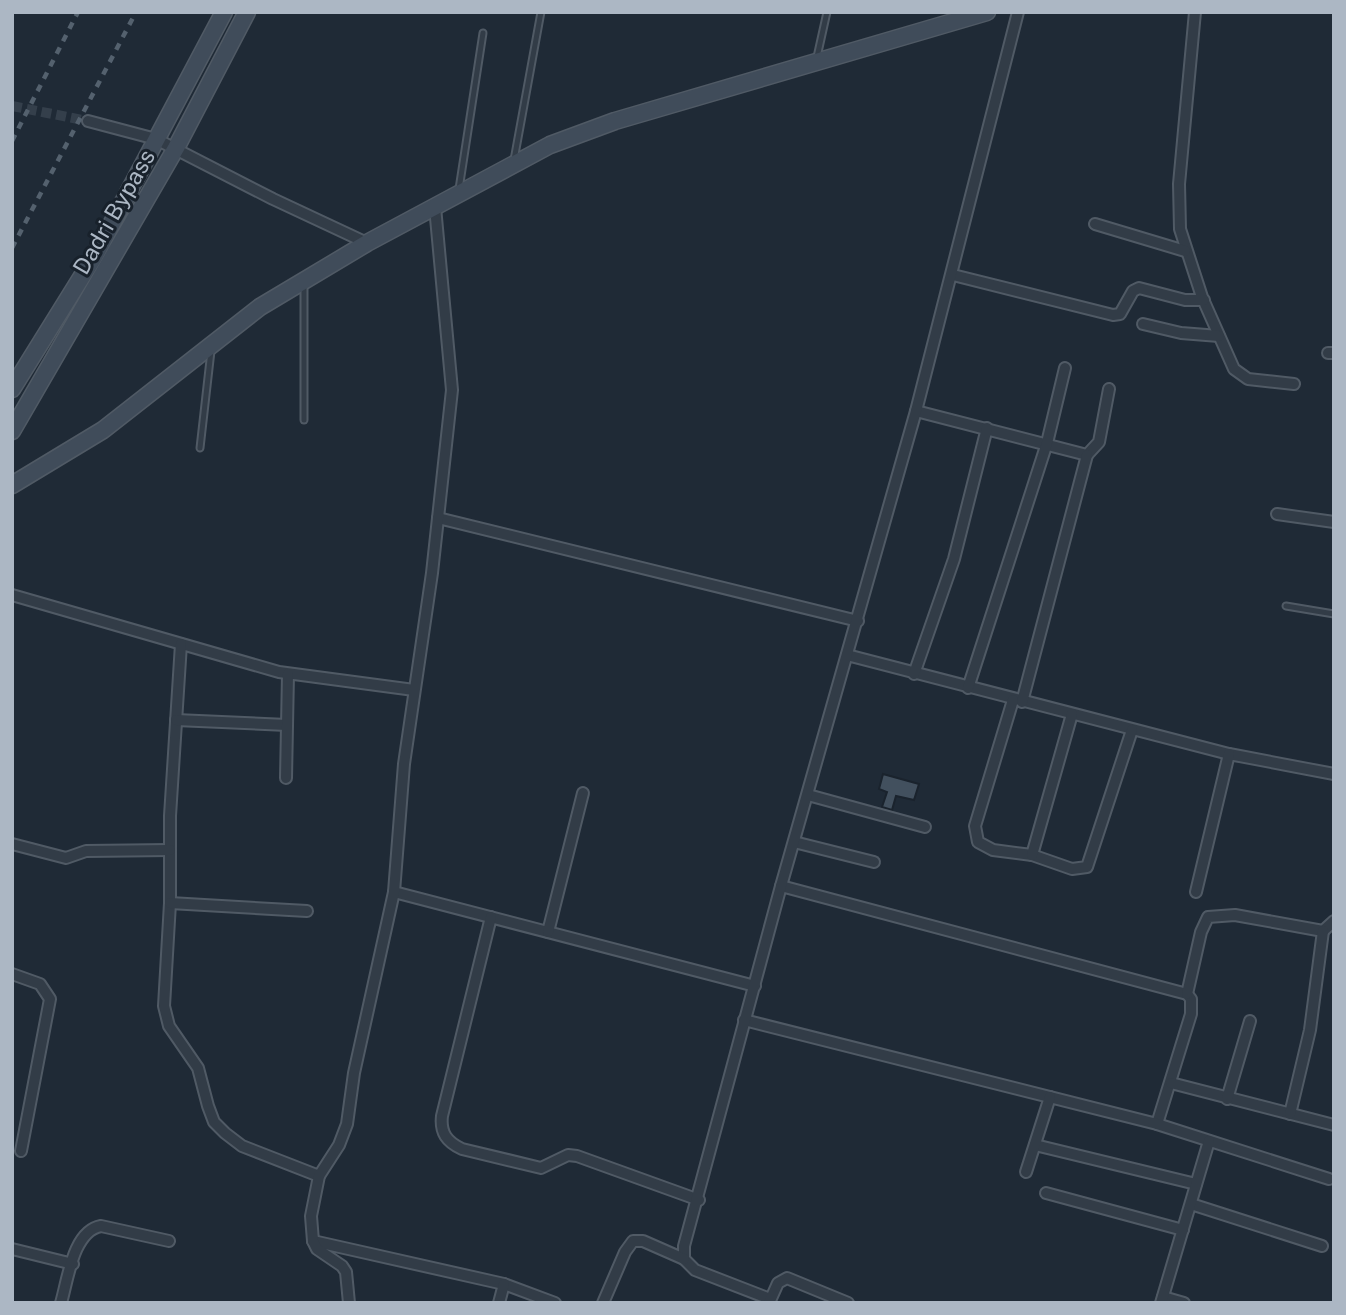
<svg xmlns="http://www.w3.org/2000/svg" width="1346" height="1315" font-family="'Public Sans',sans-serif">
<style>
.building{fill:#42505e;stroke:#1a232d;stroke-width:2}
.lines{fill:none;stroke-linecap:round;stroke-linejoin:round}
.street-tunnel{stroke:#343f4b;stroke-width:10;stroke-dasharray:10 5;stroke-linecap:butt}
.lane-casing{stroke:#505a65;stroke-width:9}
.street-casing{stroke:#505a65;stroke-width:14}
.secondary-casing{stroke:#505a65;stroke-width:19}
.lane{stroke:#323c47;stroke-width:5}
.street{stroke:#323c47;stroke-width:10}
.secondary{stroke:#404c5a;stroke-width:16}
.rail{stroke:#54616e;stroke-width:4.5;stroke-dasharray:7 7;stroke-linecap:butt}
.labels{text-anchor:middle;stroke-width:6;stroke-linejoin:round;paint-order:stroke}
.street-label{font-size:23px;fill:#acb7c4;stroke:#18212b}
</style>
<rect width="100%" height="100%" fill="#1f2a36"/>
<polygon class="building" points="883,774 919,784 914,800 896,796 892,810 882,807 887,792 879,789"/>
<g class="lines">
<polyline class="street-tunnel" points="12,106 88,121"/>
<defs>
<g id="lane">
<polyline points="817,57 827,12"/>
<polyline points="514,160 541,12"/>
<polyline points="459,189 483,33"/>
<polyline points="304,284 304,420"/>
<polyline points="200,448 211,351"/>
<polyline points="1286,606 1334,614"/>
</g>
<g id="street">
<polyline points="1195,12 1179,184 1180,229 1202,297 1234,369 1248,379 1294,384"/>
<polyline points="88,121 156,139 273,199 367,243"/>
<polyline points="1095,224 1185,251"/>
<polyline points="953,275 1113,315 1120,314 1133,291 1139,288 1185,300 1204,300"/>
<polyline points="1143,324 1181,333 1219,336"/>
<polyline points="1328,353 1334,353"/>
<polyline points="916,411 1087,455 1099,442 1109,389"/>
<polyline points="1277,514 1334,522"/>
<polyline points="438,518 858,621"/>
<polyline points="12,595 279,672 414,690"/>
<polyline points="181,644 170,816 170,903 164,1006 169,1026 198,1068 208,1106 214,1122 225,1133 242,1146 319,1176"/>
<polyline points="847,655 1229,754 1334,774"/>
<polyline points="914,674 954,559 987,428"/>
<polyline points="968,688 1047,443 1065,368"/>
<polyline points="1013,700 975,826 978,842 993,850 1032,855 1072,869 1087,867 1132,730"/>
<polyline points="1022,702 1087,455"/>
<polyline points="176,720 287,725"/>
<polyline points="286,778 288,674"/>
<polyline points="808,795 925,827"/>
<polyline points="794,842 874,862"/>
<polyline points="12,844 66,858 86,851 170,850"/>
<polyline points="1032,855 1072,714"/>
<polyline points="781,886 1187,994 1191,999 1191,1014 1157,1124"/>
<polyline points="394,892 755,986"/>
<polyline points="1196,892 1229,754"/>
<polyline points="170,903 307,911"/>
<path d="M491 917 442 1116C440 1133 447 1142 462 1149L541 1168 568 1155 577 1156 699 1200"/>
<polyline points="548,932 583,793"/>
<polyline points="12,974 40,984 50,999 21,1151"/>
<polyline points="1187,994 1201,932 1208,917 1235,915 1323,931 1334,921"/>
<polyline points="744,1020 1157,1124 1329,1179"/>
<polyline points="1171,1083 1334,1125"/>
<polyline points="1227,1099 1250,1021"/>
<polyline points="1290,1114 1310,1030 1323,931"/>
<polyline points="1035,1145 1196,1184"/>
<polyline points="1026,1172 1050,1097"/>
<polyline points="1046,1193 1183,1230"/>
<polyline points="1191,1204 1322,1246"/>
<polyline points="313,1241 504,1284 555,1303"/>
<polyline points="12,1249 73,1264"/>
<polyline points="1163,1297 1184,1303"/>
<polyline points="770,1299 695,1270 684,1259 684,1246 781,886 916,411 1018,12"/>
<path d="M61 1303C68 1279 73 1231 101 1226L169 1241"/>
<polyline points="349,1303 346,1272 342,1266 317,1249 313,1241 311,1216 319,1176 339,1145 347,1124 354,1073 394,892 404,764 432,573 452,390 435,207"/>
<polyline points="499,1303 504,1284"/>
<polyline points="603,1303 625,1252 633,1241 643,1241 684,1259"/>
<polyline points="769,1303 778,1283 787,1278 848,1303"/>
<polyline points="1161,1303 1209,1141"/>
</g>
<g id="secondary">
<polyline points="12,389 94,257 224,12"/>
<polyline points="12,431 176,148 247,12"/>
<polyline points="12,485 103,430 260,307 367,243 550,145 615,121 987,12"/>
</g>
</defs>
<use href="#lane" class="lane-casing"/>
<use href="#street" class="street-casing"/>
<use href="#secondary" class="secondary-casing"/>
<use href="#lane" class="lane"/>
<use href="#street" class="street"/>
<use href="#secondary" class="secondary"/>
<g class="rail">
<polyline points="12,141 78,12"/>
<polyline points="12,248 136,12"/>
</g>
</g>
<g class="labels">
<g class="street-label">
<text transform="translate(114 212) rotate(-60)" y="8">Dadri Bypass</text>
</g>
</g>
<rect width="1346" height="1315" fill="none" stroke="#acb7c4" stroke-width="28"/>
</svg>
